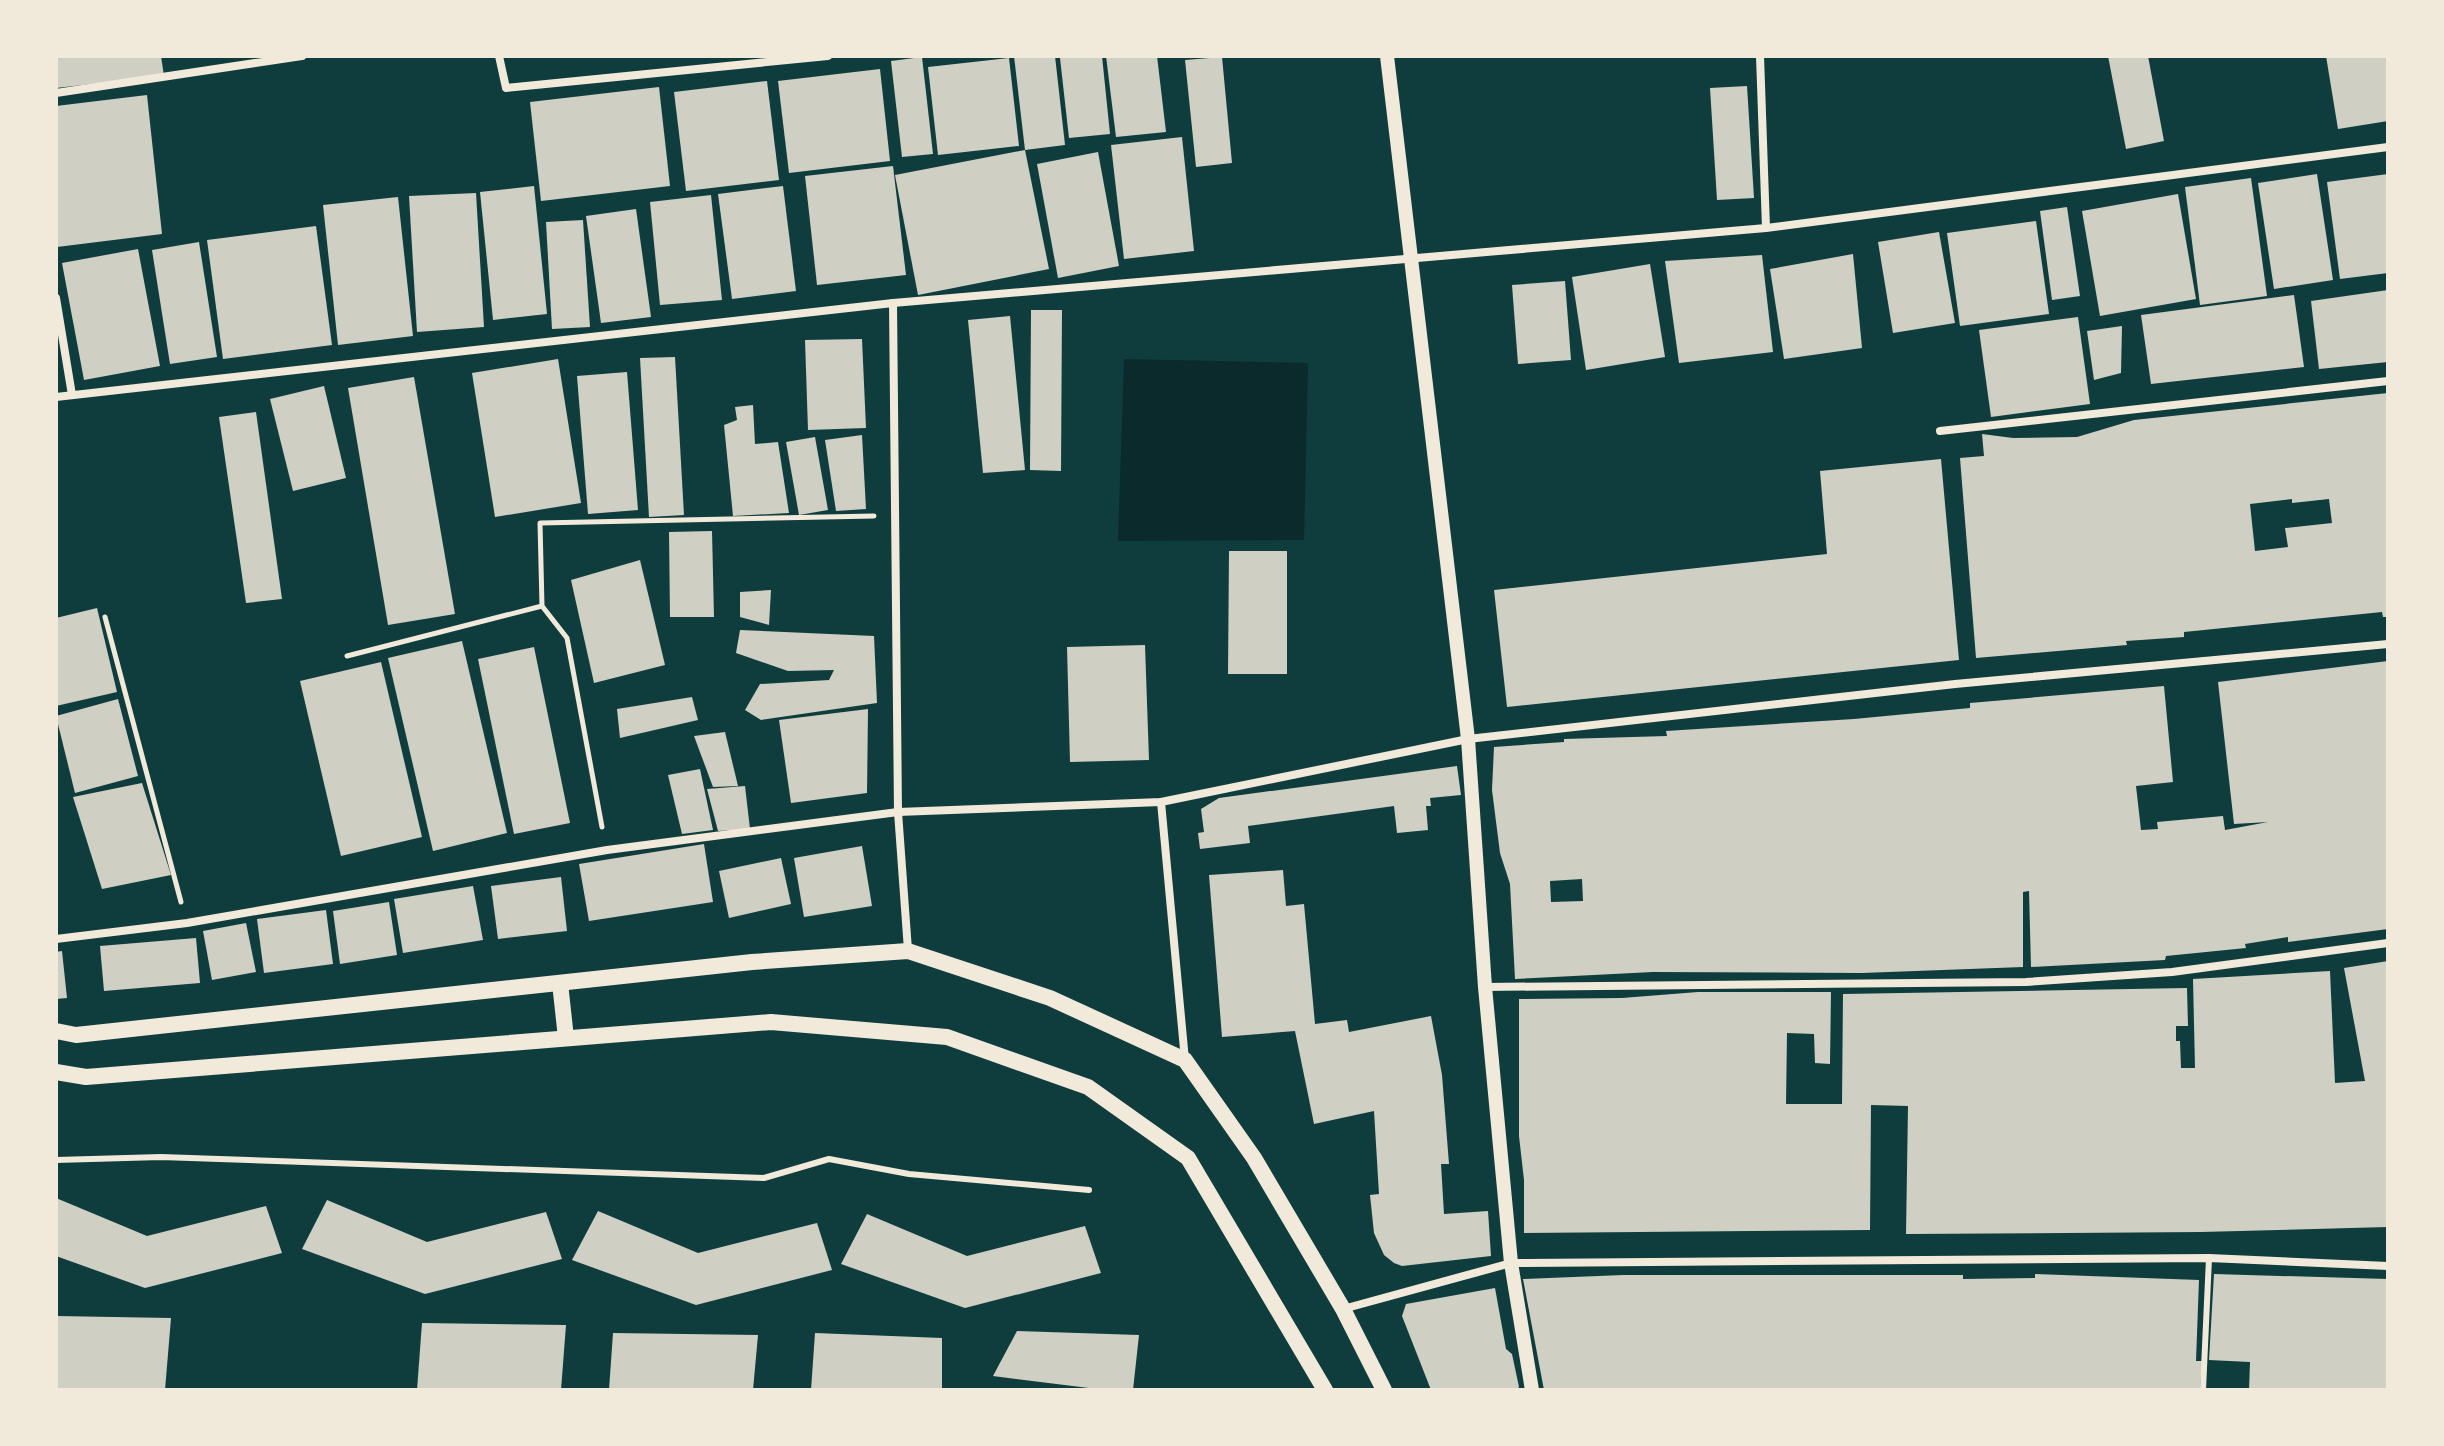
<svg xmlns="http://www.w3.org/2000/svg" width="2444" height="1446" font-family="'Nunito Sans',sans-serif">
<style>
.water{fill:#0a2a2b}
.building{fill:#cfcfc3;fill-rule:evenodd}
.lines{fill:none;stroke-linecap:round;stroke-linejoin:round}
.path{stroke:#f1e9da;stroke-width:5}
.service{stroke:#f1e9da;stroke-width:6}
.minor{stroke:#f1e9da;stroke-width:8}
.tertiary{stroke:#f1e9da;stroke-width:14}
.secondary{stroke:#f1e9da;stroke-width:16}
</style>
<rect width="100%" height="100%" fill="#0f3d3e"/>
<polygon class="water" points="1124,359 1308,363 1304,540 1118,541"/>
<g class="building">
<polygon points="56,56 161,56 164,76 56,88"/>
<polygon points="1014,56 1055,56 1065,145 1025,150"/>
<polygon points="1102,56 1110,134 1069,138 1060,58"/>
<polygon points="1106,56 1157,56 1166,132 1116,137"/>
<polygon points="2108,56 2148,56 2164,141 2126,149"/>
<polygon points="2326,56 2388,56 2388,121 2338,129"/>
<polygon points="922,57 933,154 902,157 891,61"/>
<polygon points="1222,57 1232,163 1196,167 1185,60"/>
<polygon points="1009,58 1019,146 938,155 928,67"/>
<polygon points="880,69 890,161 789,173 778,81"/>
<polygon points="767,81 779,180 686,191 674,92"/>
<polygon points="1747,86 1754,198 1717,200 1710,88"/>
<polygon points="659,87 670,186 541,201 530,102"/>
<polygon points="147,95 162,234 57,247 56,106"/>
<polygon points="1182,137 1194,251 1124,259 1111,145"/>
<polygon points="1025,150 1049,269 918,295 895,175"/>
<polygon points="1098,152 1119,266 1058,278 1037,164"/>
<polygon points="893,166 906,275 817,285 805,176"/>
<polygon points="2317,174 2333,280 2274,289 2258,183"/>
<polygon points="2388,174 2388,273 2340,279 2327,182"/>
<polygon points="2251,178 2267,296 2200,305 2185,187"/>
<polygon points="534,186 547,314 493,320 480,192"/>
<polygon points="783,186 796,291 732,299 718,194"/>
<polygon points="476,193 484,327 417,332 409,196"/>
<polygon points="2178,194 2196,299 2100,316 2082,211"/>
<polygon points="711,195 722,300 660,305 650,202"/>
<polygon points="398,197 413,336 338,345 323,205"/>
<polygon points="2067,207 2080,296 2052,300 2040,211"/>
<polygon points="636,209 651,317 601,323 586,216"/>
<polygon points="583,220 590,327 552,329 546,222"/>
<polygon points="2036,221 2049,314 1960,326 1947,233"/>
<polygon points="316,226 332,345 223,359 207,240"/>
<polygon points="1939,232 1955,323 1893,333 1878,242"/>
<polygon points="199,242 217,357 170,364 152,250"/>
<polygon points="138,249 160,366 84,380 62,263"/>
<polygon points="1853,254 1862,348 1784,359 1770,269"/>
<polygon points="1762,255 1773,352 1679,363 1665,261"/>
<polygon points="1650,264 1665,357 1586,370 1572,277"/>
<polygon points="1565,281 1571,360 1518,364 1512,285"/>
<polygon points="2388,290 2388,362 2319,369 2311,301"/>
<polygon points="2294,295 2304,367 2151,384 2141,315"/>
<polygon points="1031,310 1062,310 1061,471 1030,470"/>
<polygon points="1010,316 1025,470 983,473 968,320"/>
<polygon points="2078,317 2090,404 1991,417 1979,330"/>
<polygon points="2122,326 2121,373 2094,380 2087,331"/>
<polygon points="862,339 866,428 808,430 805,340"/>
<polygon points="675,357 684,515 649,517 640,358"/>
<polygon points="558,359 581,503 495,517 472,373"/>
<polygon points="627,372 638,510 588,514 577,376"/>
<polygon points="414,377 455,614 388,625 348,388"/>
<polygon points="324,386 346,478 293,491 270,399"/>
<path d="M2388 393V617H2383L2382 612 2184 632V637L2126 641 2127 645 1976 658 1960 458 1984 456 1982 434 2013 438 2077 437 2134 420ZM2292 499V503L2329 499 2332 523 2285 528 2288 547 2255 551 2250 504Z"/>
<polygon points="753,405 755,444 778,442 789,513 733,516 724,425 737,420 735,407"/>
<polygon points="256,412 282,599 246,603 219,417"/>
<polygon points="862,435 866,509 836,511 825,440"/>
<polygon points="815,437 828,510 799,515 786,442"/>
<polygon points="1941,459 1959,660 1507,707 1494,590 1827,554 1820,471"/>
<polygon points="712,531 714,617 670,617 669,532"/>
<polygon points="1229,551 1287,551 1287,674 1228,674"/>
<polygon points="640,560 665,665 594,683 571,580"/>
<polygon points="771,590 769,625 740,617 740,592"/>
<polygon points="97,608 117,692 56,706 56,618"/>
<polygon points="740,630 874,636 877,703 761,720 745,710 760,684 829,680 834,670 788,671 736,653"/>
<polygon points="462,641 507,833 433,851 388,658"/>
<polygon points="1145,645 1149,760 1070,762 1067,647"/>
<polygon points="534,647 570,823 514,834 478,659"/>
<path d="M2388 661V929L2288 942V937L2245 944 2246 948 2166 956 2165 960 2031 967 2029 891 2023 892V967L1862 973 1653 972 1515 979 1510 884 1500 853 1492 790 1494 747 1564 742V739L1667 736 1666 731 1854 719 1970 708V703L2164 686 2173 782 2136 786 2141 830 2158 829 2157 822 2223 816 2225 830 2268 822 2234 824 2218 682ZM1582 879 1583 901 1551 902 1550 881Z"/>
<polygon points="381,662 422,837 341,856 300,681"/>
<polygon points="692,697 698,720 620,738 617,709"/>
<polygon points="118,699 138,776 75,793 56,716"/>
<polygon points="868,709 867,793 791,803 779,720"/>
<polygon points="725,732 738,786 713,787 694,736"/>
<polygon points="1457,766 1461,795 1430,798 1431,806 1426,806 1428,830 1397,833 1394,806 1248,826 1250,843 1200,849 1198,833 1204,832 1201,809 1219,798"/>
<polygon points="700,769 713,830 682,834 668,775"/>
<polygon points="142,783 171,875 102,889 73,797"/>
<polygon points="745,786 750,829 718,831 707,789"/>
<polygon points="704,844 713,902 589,921 579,864"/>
<polygon points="862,846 872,906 804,917 794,858"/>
<polygon points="781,858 791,904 729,918 719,871"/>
<polygon points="1283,870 1286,906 1304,904 1315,1024 1347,1020 1349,1032 1431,1016 1442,1075 1449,1164 1441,1164 1444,1214 1488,1211 1491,1256 1402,1266 1394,1263 1384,1255 1374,1233 1370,1195 1379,1194 1374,1111 1314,1124 1295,1031 1222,1037 1209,875"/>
<polygon points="561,877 567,931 498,939 491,886"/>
<polygon points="473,886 483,940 403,953 394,899"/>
<polygon points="389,902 397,955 340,964 333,911"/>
<polygon points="326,910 333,964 264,973 257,919"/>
<polygon points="246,923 256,972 212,980 203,931"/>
<polygon points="196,938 200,983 104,991 100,946"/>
<polygon points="62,951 67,998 56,999 56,952"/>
<polygon points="2388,961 2388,1227 2201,1232 1906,1234 1908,1106 1871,1105 1870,1230 1524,1233 1524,1180 1519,1136 1519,999 1622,998 1698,992 1831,992 1830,1064 1815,1063 1814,1034 1787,1033 1786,1104 1842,1104 1843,994 2187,988 2188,1026 2176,1026 2176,1041 2180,1041 2181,1068 2195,1068 2193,979 2330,971 2335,1083 2365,1081 2344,968"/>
<polygon points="56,1198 147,1236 266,1206 282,1253 145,1288 56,1256"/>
<polygon points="327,1200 427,1242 546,1212 562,1259 425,1294 302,1249"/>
<polygon points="598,1211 698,1253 817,1223 832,1270 696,1305 572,1260"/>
<polygon points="867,1214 967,1256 1085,1226 1101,1273 965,1308 841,1264"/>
<polygon points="2035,1274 2199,1280 2196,1361 2202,1361 2200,1390 1544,1390 1523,1279 1623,1275 1963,1275 1963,1279 2035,1278"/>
<polygon points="2214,1274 2388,1279 2388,1390 2249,1390 2250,1362 2209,1360"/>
<polygon points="1495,1288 1506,1349 1512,1354 1519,1387 1517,1390 1431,1390 1402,1316 1406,1304"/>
<polygon points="56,1316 171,1318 165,1390 56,1389"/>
<polygon points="422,1323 566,1325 561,1390 417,1390"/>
<polygon points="1017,1331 1139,1335 1133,1390 1105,1390 993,1376"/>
<polygon points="613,1333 758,1335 753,1390 609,1390"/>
<polygon points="815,1333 942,1338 942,1390 811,1390"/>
</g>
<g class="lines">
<g class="path">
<polyline points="105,617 181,902"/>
<polyline points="347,656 542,606"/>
<polyline points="602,827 567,638 542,606 540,523 874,516"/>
</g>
<g class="service">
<polyline points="56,1160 161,1157 764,1178 829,1159 909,1174 1089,1190"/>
<polyline points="2203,1390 2209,1258"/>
</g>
<g class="minor">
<polyline points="499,56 506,88 828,56"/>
<polyline points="1760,56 1766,228"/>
<polyline points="56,93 302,56"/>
<polyline points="56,298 72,395"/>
<polyline points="893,303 898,812 908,950"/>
<polyline points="56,397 893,303 1766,228 2388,147"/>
<polyline points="1940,431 2388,381"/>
<polyline points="1161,802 1185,1060"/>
<polyline points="56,939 187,923 607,850 898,812 1161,802 1468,739 1955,684 2388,644"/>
<polyline points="1485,987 2026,982 2172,972 2388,943"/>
<polyline points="1343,1309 1511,1263 2209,1258 2388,1266"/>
</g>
<polyline class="tertiary" points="1387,56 1468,739 1485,987 1511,1263 1532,1390"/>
<g class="secondary">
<polyline points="560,983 566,1038"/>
<polyline points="56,1031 76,1035 752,962 908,951 1050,998 1185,1060 1254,1158 1343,1309 1384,1390"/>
<polyline points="56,1072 86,1077 771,1022 947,1037 1088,1087 1188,1158 1325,1390"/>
</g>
</g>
<rect width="2444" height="1446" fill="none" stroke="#f1e9da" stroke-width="116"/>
</svg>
